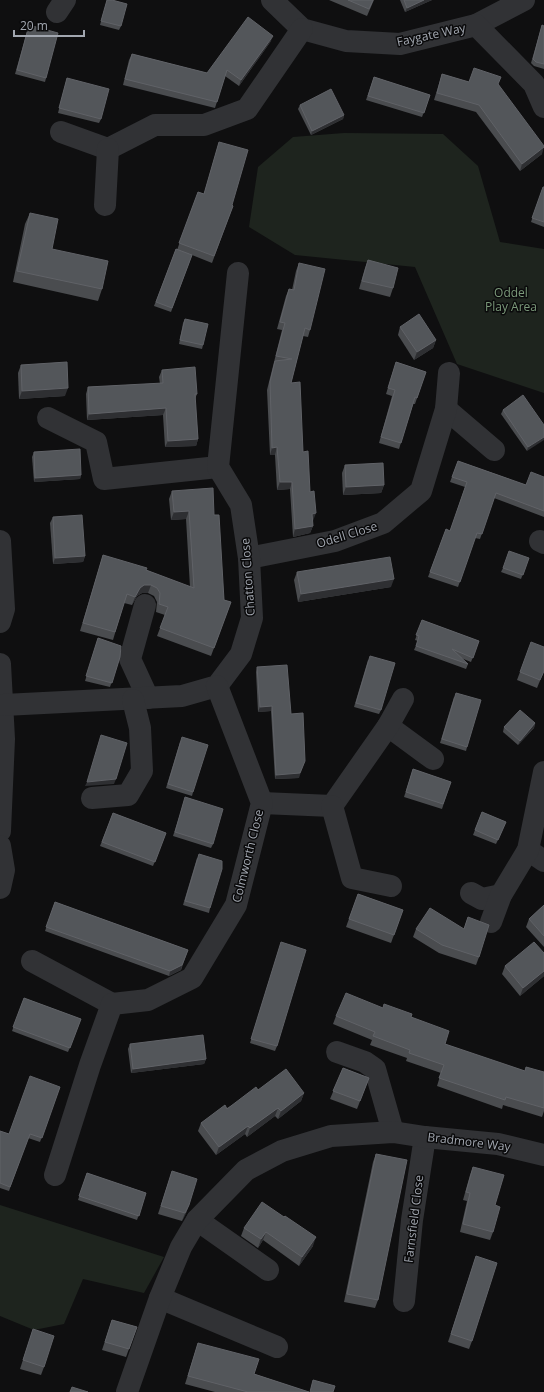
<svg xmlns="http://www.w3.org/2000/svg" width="544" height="1392" font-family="'Open Sans',sans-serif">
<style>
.green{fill:#1e241e}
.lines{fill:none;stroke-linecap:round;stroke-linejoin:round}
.minor{stroke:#313235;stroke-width:22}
.wall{fill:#4a4c4f}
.shaded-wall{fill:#2e2f32}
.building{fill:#53565a;stroke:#606267}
.labels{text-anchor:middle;stroke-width:3;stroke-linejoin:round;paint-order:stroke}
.street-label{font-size:12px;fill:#a2a7b0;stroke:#0a0a0b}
.park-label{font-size:12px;fill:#7b997a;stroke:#0a0a0b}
</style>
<rect width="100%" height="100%" fill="#0f0f10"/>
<g class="green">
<polygon points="344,133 443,134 478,166 500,242 544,249 544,393 457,364 415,267 295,255 249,227 258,167 293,137"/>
<polygon points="0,1205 164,1257 144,1293 83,1279 64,1324 34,1330 0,1316"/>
</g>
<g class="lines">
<g class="minor">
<polyline points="272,0 302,29 346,41 400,44 476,25 524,0"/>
<polyline points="57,12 65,0"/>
<polyline points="476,25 534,84 544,107"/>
<polyline points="61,132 108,149 155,125 204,125 247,109 302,29"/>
<polyline points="105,205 108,149"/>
<polyline points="446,409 494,450"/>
<polyline points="48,418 96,442 104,479 218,467"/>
<polyline points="0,541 4,609 0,622"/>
<polyline points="540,541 544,543"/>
<polyline points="249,558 335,541 383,523 421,491 446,409 449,373"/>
<polyline points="145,605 130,659 148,698"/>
<polyline points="0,664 4,739 0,831"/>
<polyline points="4,705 182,696 217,686 241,654 252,618 249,558 241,505 218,467 238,273"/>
<polyline points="388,726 433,759"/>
<polyline points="92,798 128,795 142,771 140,728 133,700"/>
<polyline points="262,803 332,806 388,726 403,699"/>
<polyline points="332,806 352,878 391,886"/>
<polyline points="0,846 4,870 0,888"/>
<polyline points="528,850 544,861"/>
<polyline points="471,893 482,899 501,895"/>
<polyline points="491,922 501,895 528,850 544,772"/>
<polyline points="32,961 112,1004"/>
<polyline points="337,1052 365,1062 375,1069 393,1132"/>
<polyline points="55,1175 90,1065 112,1004 148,1000 192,978 236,905 262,803 217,686"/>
<polyline points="197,1220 268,1270"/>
<polyline points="160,1298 277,1347"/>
<polyline points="404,1301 412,1220 425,1137"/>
<polyline points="127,1392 160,1298 181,1247 197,1220 246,1170 282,1151 331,1136 393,1132 425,1137 498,1144 544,1155"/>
</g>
</g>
<g class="wall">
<polygon points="107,0 121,26 119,30 100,25"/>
<polygon points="329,0 374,0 367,16"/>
<polygon points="400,0 432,0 405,12"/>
<polygon points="29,25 46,78 45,82 15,74"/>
<polygon points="542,25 544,26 544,69 534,66 531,63"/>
<polygon points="271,41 239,86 225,76 215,108 123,85 129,60 132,54 207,73"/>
<polygon points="442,74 469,82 498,84 542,154 520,171 476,112 434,100"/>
<polygon points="374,77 430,95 422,117 366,100"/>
<polygon points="67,78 101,119 99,123 58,113"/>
<polygon points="300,105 344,115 343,119 311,135 298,109"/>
<polygon points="219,142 232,205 233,206 212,263 192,255 171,312 154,306 176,249 177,250 198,192 204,194"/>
<polygon points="543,187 544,187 544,227 531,222"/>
<polygon points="30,213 52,249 102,289 98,301 13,282 25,224"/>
<polygon points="368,260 393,288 390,297 359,289 365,268"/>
<polygon points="299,263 310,330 308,337 303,336 291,383 310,492 313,521 312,521 313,526 310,533 293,537 290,489 277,490 275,455 270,455 267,390 282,330 277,329 286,296 289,289 292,290 296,271"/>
<polygon points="185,319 203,345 202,349 179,344 183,323"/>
<polygon points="400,327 436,340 433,348 414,360 398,335"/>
<polygon points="396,362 426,372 415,404 413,404 399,449 379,443 392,396 386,394"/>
<polygon points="21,365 65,396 19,399 18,373"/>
<polygon points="162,370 197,394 195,399 198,439 196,446 165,447 163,415 87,420 86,394 88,387 160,384 159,377"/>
<polygon points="503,410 544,425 527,451 501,414"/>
<polygon points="34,452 81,475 80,479 34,482 32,457"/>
<polygon points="458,461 526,485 544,477 544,517 494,498 480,539 475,538 458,587 428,577 446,529 450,531 465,487 450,482"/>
<polygon points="345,465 384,485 381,493 343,495 342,473"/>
<polygon points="172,491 214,515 224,600 231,602 211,656 157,636 165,615 156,612 157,602 154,596 148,593 142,593 137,596 132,605 124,603 113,640 80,631 103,555 146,570 190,587 186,519 171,520 169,499"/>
<polygon points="53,517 85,556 83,562 53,564 50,523"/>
<polygon points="529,558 521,579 501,572 503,568"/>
<polygon points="297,572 391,587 298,602 294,580"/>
<polygon points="422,620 479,641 471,662 461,658 468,664 466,669 414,650 418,641 415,640"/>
<polygon points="98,638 120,657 110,687 85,681"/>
<polygon points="368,660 381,710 379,714 354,707"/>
<polygon points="257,667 291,714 299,778 275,779 271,711 258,712 256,672"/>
<polygon points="544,671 537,688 517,680 520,672"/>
<polygon points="454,697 467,747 466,751 440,743"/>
<polygon points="535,723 534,728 518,745 503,732 504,727"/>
<polygon points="180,742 193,792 192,796 166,788"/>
<polygon points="413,769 451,782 442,809 404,797"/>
<polygon points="184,802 213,844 211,848 173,836"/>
<polygon points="482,812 506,822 496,844 473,835"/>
<polygon points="113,813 166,833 153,866 100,846"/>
<polygon points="197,858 210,908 209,913 183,905"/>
<polygon points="358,894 403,910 391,943 346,927"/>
<polygon points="55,902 188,950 181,970 169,976 45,931"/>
<polygon points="544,905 544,947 526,927 529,919"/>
<polygon points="468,917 479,957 476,965 439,953 413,937 416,929 464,929"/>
<polygon points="280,946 277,1046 275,1051 250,1043"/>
<polygon points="544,953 544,976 520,996 502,974 505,966"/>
<polygon points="24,998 81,1019 68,1052 12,1031"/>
<polygon points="383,1008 411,1017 445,1044 524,1071 544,1072 544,1111 542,1117 503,1105 502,1109 437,1086 441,1073 406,1061 407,1058 370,1045 372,1040 333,1024 336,1016"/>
<polygon points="130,1044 206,1059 204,1064 131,1073 128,1049"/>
<polygon points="343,1068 369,1078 357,1109 330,1099"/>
<polygon points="60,1087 40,1142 28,1138 9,1191 0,1188 0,1131 9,1134"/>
<polygon points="258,1090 304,1093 301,1101 278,1119 275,1116 247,1137 245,1134 216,1155 198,1131 201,1123"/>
<polygon points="376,1154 378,1300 375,1308 344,1302 373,1162"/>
<polygon points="473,1167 495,1205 493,1232 490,1240 460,1232 467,1201 463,1200 470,1175"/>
<polygon points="172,1171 189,1205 186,1213 182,1221 158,1214"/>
<polygon points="87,1173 146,1193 137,1220 78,1200"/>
<polygon points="284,1217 313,1246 299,1266 263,1240 258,1248 241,1236 244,1228"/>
<polygon points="476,1256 472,1341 469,1349 448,1342"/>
<polygon points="112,1320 137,1327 126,1357 102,1350"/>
<polygon points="33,1329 44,1367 41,1375 20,1369"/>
<polygon points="198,1343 254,1374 309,1392 215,1392 185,1384"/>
</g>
<g class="shaded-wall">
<polygon points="424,0 432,0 405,12 407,8"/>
<polygon points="273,36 271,41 239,86 241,80"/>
<polygon points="344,115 343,119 311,135 312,131"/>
<polygon points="544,147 542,154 520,171 522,164"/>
<polygon points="436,340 433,348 414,360 417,352"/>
<polygon points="68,388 65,396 19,399 22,391"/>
<polygon points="166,408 163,415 87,420 89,414"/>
<polygon points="544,437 544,440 527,451 528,447"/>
<polygon points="198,439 196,446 165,447 168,441"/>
<polygon points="277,447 275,455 270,455 272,448"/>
<polygon points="81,475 80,479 34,482 35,478"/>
<polygon points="280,482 292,482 290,489 277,490"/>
<polygon points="384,485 381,493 343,495 346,487"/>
<polygon points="189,511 186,519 171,520 174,512"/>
<polygon points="316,513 313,521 309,521 312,514"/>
<polygon points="313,526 310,533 293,537 295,529"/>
<polygon points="85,556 83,562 53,564 55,558"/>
<polygon points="394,579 391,587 298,602 301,594"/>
<polygon points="144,585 151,585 148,593 142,593 137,596 132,605 135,597 140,588"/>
<polygon points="272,706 271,711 258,712 260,707"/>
<polygon points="535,723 534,728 518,745 520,741"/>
<polygon points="305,761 299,778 275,779 276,775"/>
<polygon points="116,779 114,784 85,786 87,782"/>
<polygon points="182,965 181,970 169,976 170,971"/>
<polygon points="544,971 544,976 520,996 523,988"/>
<polygon points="206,1059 204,1064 131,1073 133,1069"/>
<polygon points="304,1093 301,1101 278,1119 281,1111"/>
<polygon points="278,1108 275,1116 247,1137 250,1128"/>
<polygon points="248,1126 245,1134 216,1155 219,1147"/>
<polygon points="189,1205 186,1213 182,1221 185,1213"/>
<polygon points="266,1232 263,1240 258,1248 261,1239"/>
<polygon points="316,1237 313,1246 299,1266 302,1257"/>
</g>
<g class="building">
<polygon points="107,0 112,0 127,4 121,26 101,21"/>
<polygon points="348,0 373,0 369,9"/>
<polygon points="404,0 424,0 407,8"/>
<polygon points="248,17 273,36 241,80 227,70 217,102 125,79 132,54 207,73"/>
<polygon points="29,25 58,33 46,78 17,70"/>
<polygon points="542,25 544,26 544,64 536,62 533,59"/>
<polygon points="474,68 501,77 498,84 544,146 544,147 522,164 479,105 437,93 442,74 469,82"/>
<polygon points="374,77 430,95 424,113 368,96"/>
<polygon points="67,78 109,89 101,119 59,108"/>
<polygon points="331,89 344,115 312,131 300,105"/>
<polygon points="219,142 248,150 232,205 233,206 214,256 179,243 198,192 204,194"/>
<polygon points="543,187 544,187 544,222 532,218"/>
<polygon points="30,213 58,219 52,249 108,261 102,289 17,271"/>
<polygon points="176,249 192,255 172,308 156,302"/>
<polygon points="368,260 398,268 393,288 362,281"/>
<polygon points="299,263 325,269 310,330 305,328 291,383 300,382 303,452 308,451 310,492 314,491 316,513 312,514 313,526 295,529 292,482 280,482 277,447 272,448 270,382 275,361 292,359 276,356 285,323 280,322 289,289 294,290"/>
<polygon points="419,314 436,340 417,352 400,327"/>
<polygon points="185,319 208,324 203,345 180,340"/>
<polygon points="67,362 68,388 22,391 21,365"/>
<polygon points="396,362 426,372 417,398 415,397 401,443 381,437 395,390 388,388"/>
<polygon points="195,367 197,394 195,394 198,439 168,441 166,408 89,414 88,387 163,383 162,370"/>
<polygon points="523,395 544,425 544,437 528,447 503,410"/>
<polygon points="80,449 81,475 35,478 34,452"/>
<polygon points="458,461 526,485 531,472 544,477 544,511 496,493 482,534 477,533 460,582 430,572 446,529 450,531 467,482 452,477"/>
<polygon points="383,463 384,485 346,487 345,465"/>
<polygon points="213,488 214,515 219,515 224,600 231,602 214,648 160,628 168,607 159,604 160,593 157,588 151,585 144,585 140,588 135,597 127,594 115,632 83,623 103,555 147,568 146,570 194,588 189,511 174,512 172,491"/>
<polygon points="82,515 85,556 55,558 53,517"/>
<polygon points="509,551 529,558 523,575 503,568"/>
<polygon points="390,557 394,579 301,594 297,572"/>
<polygon points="422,620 479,641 473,658 452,649 468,664 416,646 419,636 416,635"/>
<polygon points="98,638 121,646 120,657 112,683 86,676"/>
<polygon points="531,642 544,647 544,671 540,680 520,672"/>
<polygon points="370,656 395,663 381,710 356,703"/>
<polygon points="287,665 291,714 303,713 305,761 300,773 276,775 272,706 260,707 257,667"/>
<polygon points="456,693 481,700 467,747 442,739"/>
<polygon points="520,710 535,723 520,741 504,727"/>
<polygon points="101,735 127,743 116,779 87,782"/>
<polygon points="182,737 208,745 193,792 168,784"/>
<polygon points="413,769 451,782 443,804 406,792"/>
<polygon points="185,797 223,809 213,844 175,832"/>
<polygon points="482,812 506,822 498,840 475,830"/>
<polygon points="113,813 166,833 155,862 102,842"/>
<polygon points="199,854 222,861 222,869 210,908 185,901"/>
<polygon points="358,894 403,910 394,935 349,919"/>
<polygon points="55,902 188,950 182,965 170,971 46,927"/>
<polygon points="544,905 544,936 529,919"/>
<polygon points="430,908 464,929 468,917 489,925 479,957 442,945 416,929"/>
<polygon points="281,942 306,950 277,1046 251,1039"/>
<polygon points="534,942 544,953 544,971 523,988 505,966"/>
<polygon points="346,993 383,1008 384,1004 412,1014 411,1017 449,1031 445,1044 525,1071 526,1067 544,1072 544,1108 506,1097 505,1100 439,1078 444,1065 409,1053 410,1050 373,1036 375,1032 336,1016"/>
<polygon points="24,998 81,1019 70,1048 13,1027"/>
<polygon points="203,1035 206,1059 133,1069 130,1044"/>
<polygon points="343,1068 369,1078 360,1101 333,1091"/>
<polygon points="286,1069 304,1093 281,1111 278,1108 250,1128 248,1126 219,1147 201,1123 225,1105 227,1109 256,1087 258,1090"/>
<polygon points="30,1076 60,1087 42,1138 30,1134 10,1187 0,1183 0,1131 9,1134"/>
<polygon points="376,1154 407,1160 378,1300 347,1294"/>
<polygon points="473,1167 504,1175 495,1205 500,1207 493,1232 463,1224 470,1193 466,1192"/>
<polygon points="172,1171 197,1179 189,1205 185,1213 161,1206"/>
<polygon points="87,1173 146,1193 139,1216 79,1196"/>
<polygon points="262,1202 284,1217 285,1216 316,1237 302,1257 266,1232 261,1239 244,1228"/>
<polygon points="476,1256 497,1263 472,1341 451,1334"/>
<polygon points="112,1320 137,1327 129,1349 105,1342"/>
<polygon points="33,1329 54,1336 44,1367 23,1360"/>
<polygon points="198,1343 259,1359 254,1374 309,1392 248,1392 188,1376"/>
<polygon points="313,1380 335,1386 333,1392 310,1392"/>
<polygon points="72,1387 88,1392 70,1392"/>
</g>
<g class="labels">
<g class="street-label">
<text transform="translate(431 35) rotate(-12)" y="4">Faygate Way</text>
<text transform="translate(347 535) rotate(-17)" y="4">Odell Close</text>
<text transform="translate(248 577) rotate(-94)" y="4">Chatton Close</text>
<text transform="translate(248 856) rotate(-76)" y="4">Colmworth Close</text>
<text transform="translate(469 1142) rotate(7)" y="4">Bradmore Way</text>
<text transform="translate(414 1219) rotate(-83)" y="4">Farnsfield Close</text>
</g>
<g class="park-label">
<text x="511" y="297">Oddel<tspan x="511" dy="14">Play Area</tspan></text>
</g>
</g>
<path d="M14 30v6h70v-6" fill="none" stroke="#a2a7b0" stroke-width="2"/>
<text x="20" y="30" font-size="12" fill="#a2a7b0" stroke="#0a0a0b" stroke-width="3" paint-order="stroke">20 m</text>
</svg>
